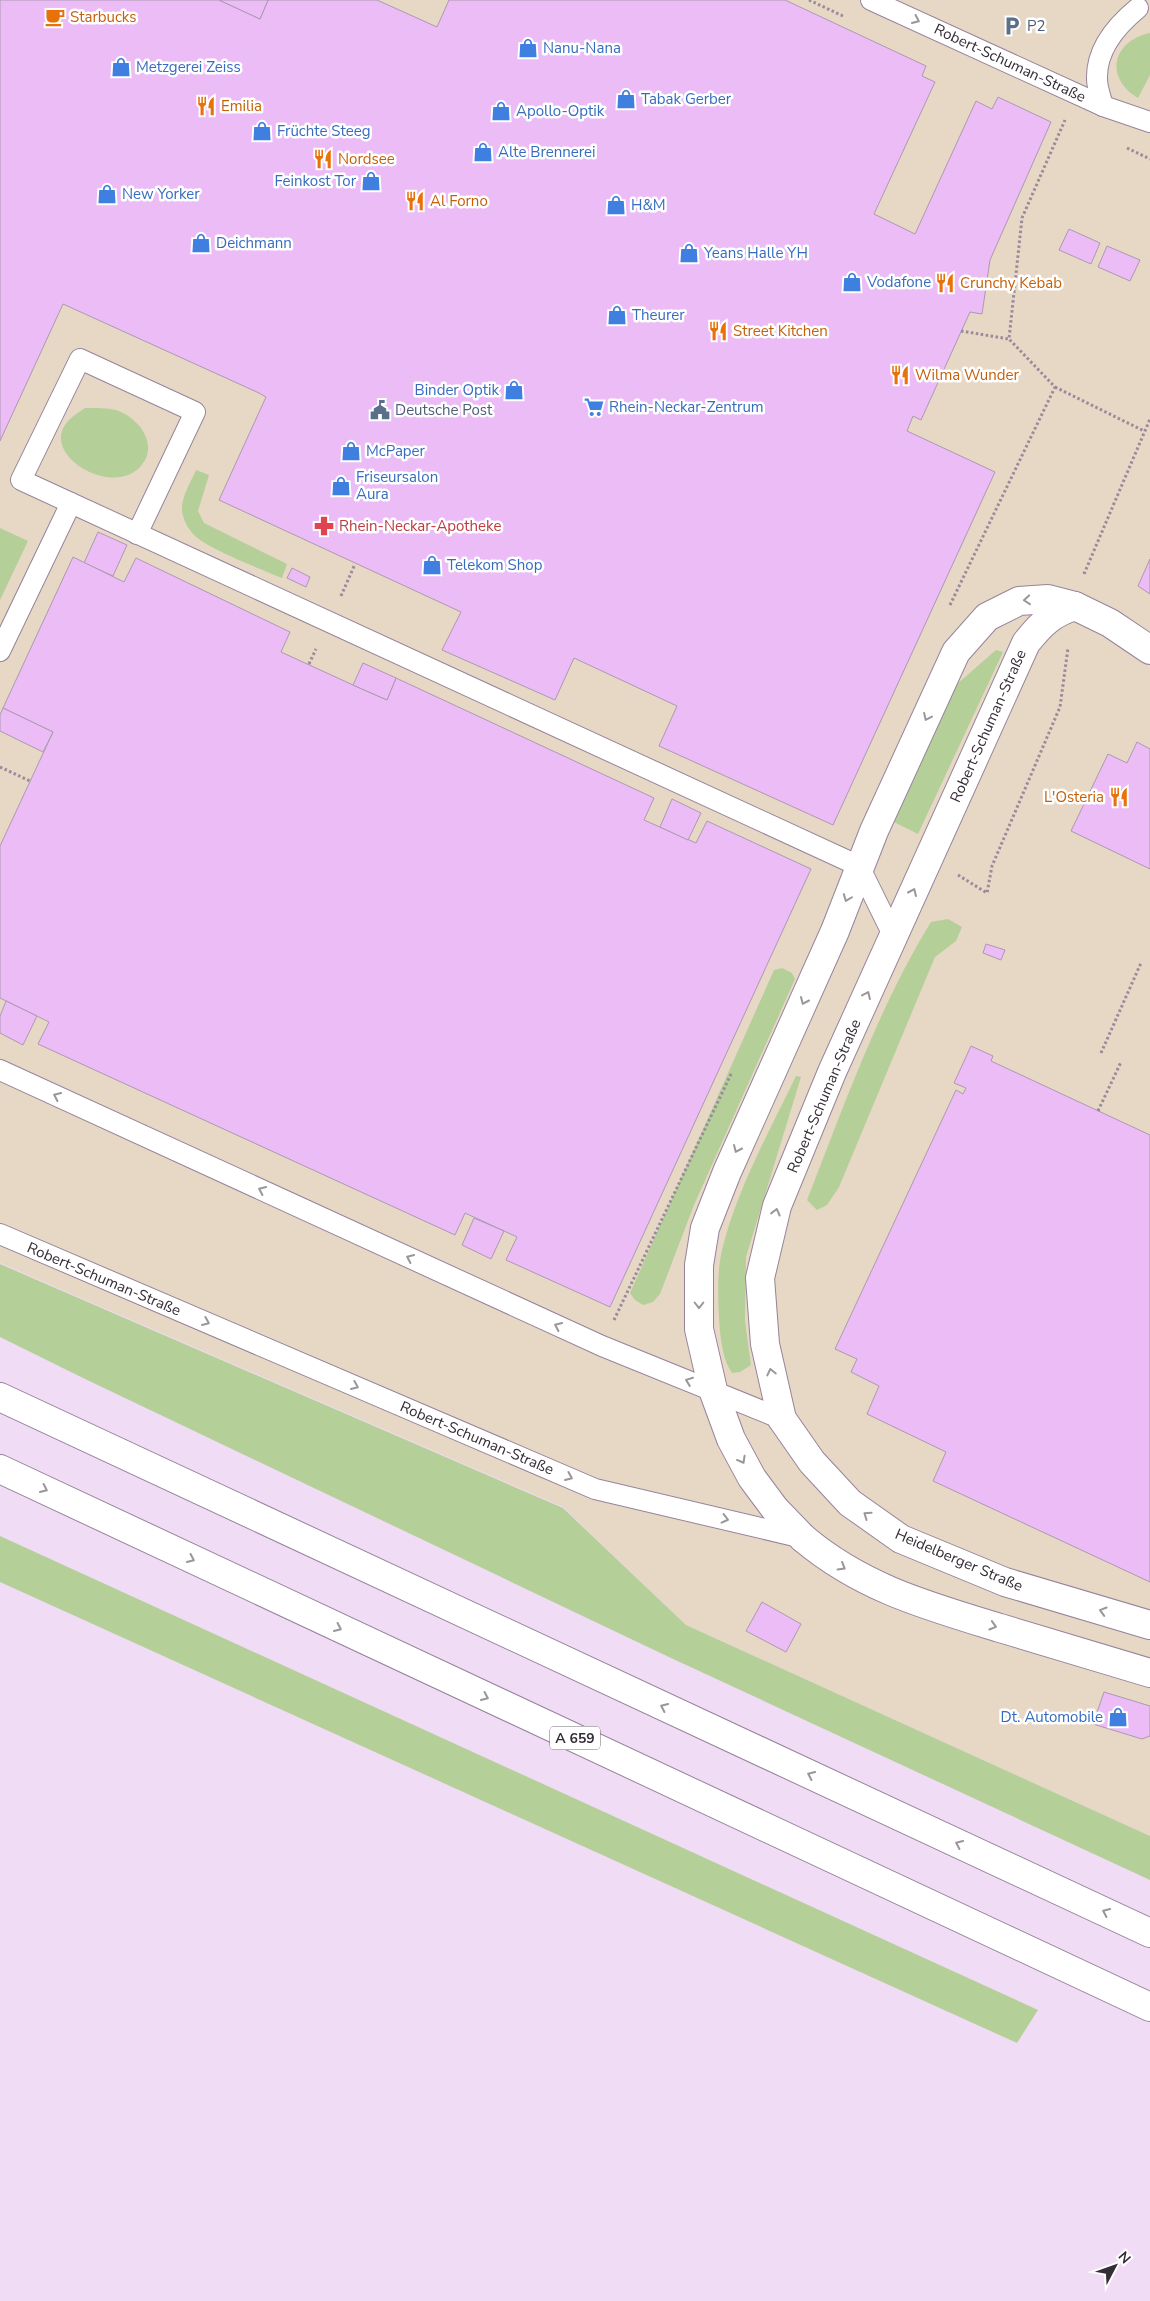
<svg xmlns="http://www.w3.org/2000/svg" width="1150" height="2301" font-family="'Nunito Sans',sans-serif">
<style>
.commercial{fill:#e7d7c5}
.green{fill:#b5cf99}
.building{fill:#ebbcf6;stroke:#ac99b1}
.lines{fill:none;stroke-linecap:round;stroke-linejoin:round}
.lane-casing{stroke:#96849b;stroke-width:22}
.street-casing{stroke:#96849b;stroke-width:30}
.secondary-casing{stroke:#96849b;stroke-width:30}
.highway-casing{stroke:#96849b;stroke-width:30}
.path{stroke:#998a9c;stroke-width:3;stroke-dasharray:2.5 2.5;stroke-linecap:butt}
.lane{stroke:#fff;stroke-width:20}
.street{stroke:#fff;stroke-width:28}
.secondary{stroke:#fff;stroke-width:28}
.highway{stroke:#fff;stroke-width:28}
.oneway{stroke:#9a969a}
.labels{text-anchor:middle;stroke-width:5;stroke-linejoin:round;paint-order:stroke}
.shield{fill:#fff;stroke:#716b72;stroke-width:1}
.shield-label{font-size:14px;font-weight:bold;fill:#342c36}
.food-label{font-size:15px;fill:#c56008;stroke:#fff;text-anchor:start}
.service-label{font-size:15px;fill:#4e5e75;stroke:#fff;text-anchor:start}
.shop-label{font-size:15px;fill:#366cbe;stroke:#fff;text-anchor:start}
.street-label{font-size:15px;fill:#342c36;stroke:#fff}
.health-label{font-size:15px;fill:#be3a42;stroke:#fff;text-anchor:start}
</style>
<rect width="100%" height="100%" fill="#f0dcf5"/>
<polygon class="commercial" points="0,0 1150,0 1150,1836 686,1625 563,1507 0,1263"/>
<g class="green">
<path d="M1150 33V75L1138 98C1104 78 1112 41 1150 33Z"/>
<path d="M85 408C97 408 112 407 123 413 143 423 159 449 139 468 110 496 44 456 65 425 70 417 78 413 85 408Z"/>
<path d="M196 470 209 475 198 511 204 523 287 564 282 578C261 569 208 549 194 535 188 529 183 519 182 511 181 497 191 482 196 470Z"/>
<polygon points="0,528 28,541 0,600"/>
<polygon points="996,650 1003,652 918,834 894,822 956,685"/>
<path d="M948 919 962 927 956 941 935 957 839 1187 827 1205 817 1210 807 1200C844 1106 878 1008 931 922Z"/>
<polygon points="782,968 792,973 795,979 694,1205 660,1294 653,1302 643,1305 635,1300 630,1293 774,970"/>
<path d="M796 1076 801 1077 746 1257 745 1321 751 1365 740 1372 732 1373C722 1359 720 1335 719 1318 718 1295 717 1272 722 1250 737 1189 769 1132 796 1076Z"/>
<polygon points="0,1264 563,1508 686,1625 1150,1836 1150,1880 671,1658 83,1378 0,1337"/>
<polygon points="0,1536 1038,2010 1017,2043 0,1582"/>
</g>
<g class="building">
<polygon points="0,0 219,0 260,19 268,0 377,0 437,27 449,0 785,0 926,66 922,76 935,82 874,214 915,234 976,101 992,109 998,97 1051,122 990,260 982,314 970,312 921,420 913,416 907,431 995,472 833,825 659,746 677,706 574,658 555,700 442,650 461,612 219,500 266,397 259,393 63,304 0,441"/>
<polygon points="219,0 268,0 260,19"/>
<polygon points="1069,229 1100,243 1091,264 1059,250"/>
<polygon points="1107,246 1140,260 1130,281 1098,267"/>
<polygon points="98,532 127,545 113,576 84,563"/>
<polygon points="73,557 124,582 136,558 290,632 281,652 353,685 387,700 396,678 654,798 644,820 696,843 707,821 811,869 610,1307 506,1260 517,1237 465,1213 455,1235 38,1044 49,1022 0,998 0,846 53,732 3,708"/>
<polygon points="1150,559 1150,594 1138,586"/>
<polygon points="292,568 310,577 306,587 287,578"/>
<polygon points="363,663 396,678 387,700 353,685"/>
<polygon points="3,708 53,732 43,752 0,731 0,715"/>
<polygon points="1137,742 1150,749 1150,869 1071,831 1108,754 1127,763"/>
<polygon points="672,799 701,813 688,840 660,827"/>
<polygon points="986,944 1005,950 1001,960 983,953"/>
<polygon points="6,1001 37,1016 23,1045 0,1033 0,1016"/>
<polygon points="971,1046 993,1056 991,1061 1150,1135 1150,1582 933,1481 946,1452 867,1414 879,1386 851,1372 857,1359 835,1349 956,1090 963,1094 966,1088 954,1083"/>
<polygon points="474,1218 504,1231 491,1259 462,1245"/>
<polygon points="762,1602 801,1624 786,1652 746,1631"/>
<polygon points="1104,1692 1150,1706 1150,1736 1142,1739 1093,1724"/>
</g>
<g class="lines">
<defs>
<g id="lane">
<polyline points="871,0 1103,106 1150,122"/>
<path d="M1103 106C1101 98 1097 88 1097 79 1096 49 1116 26 1138 8"/>
<polyline points="71,503 21,480 80,359 195,412 137,534"/>
<polyline points="0,651 71,503 859,866 894,937"/>
<polyline points="0,1070 602,1346 782,1419"/>
<polyline points="0,1234 595,1489 803,1538"/>
</g>
<g id="street">
<path d="M782 1419 765 1344 760 1278 777 1206 832 1072 1026 643C1041 624 1052 613 1075 606"/>
<polyline points="803,1538 775,1509 752,1478 731,1439 713,1390 699,1329 699,1265 705,1228 727,1172 835,931 874,831 956,652 987,617 1019,601 1048,599 1075,606 1110,623 1150,650"/>
</g>
<g id="secondary">
<polyline points="782,1419 812,1462 850,1503 901,1539 1005,1582 1150,1625"/>
<path d="M803 1538C862 1588 928 1606 1000 1628 1050 1643 1100 1658 1150 1673"/>
</g>
<g id="highway">
<polyline points="0,1397 1150,1933"/>
<polyline points="0,1469 1150,2007"/>
</g>
</defs>
<use href="#lane" class="lane-casing"/>
<use href="#street" class="street-casing"/>
<use href="#secondary" class="secondary-casing"/>
<use href="#highway" class="highway-casing"/>
<g class="path">
<polyline points="809,0 845,17"/>
<polyline points="1127,148 1150,159"/>
<polyline points="961,331 1009,339"/>
<polyline points="1055,387 1144,431"/>
<polyline points="1084,574 1150,419"/>
<polyline points="341,596 355,564"/>
<polyline points="950,605 1055,387 1009,339 1022,218 1065,120"/>
<polyline points="309,664 316,649"/>
<polyline points="0,767 30,781"/>
<polyline points="958,875 987,893 992,866 1060,707 1068,648"/>
<polyline points="1101,1053 1141,963"/>
<polyline points="1098,1111 1121,1062"/>
<polyline points="614,1320 732,1072"/>
</g>
<use href="#lane" class="lane"/>
<use href="#street" class="street"/>
<use href="#secondary" class="secondary"/>
<use href="#highway" class="highway"/>
</g>
<defs><path id="oneway-chevron" d="M-2-3.5L2.5 0L-2 3.5" fill="none" stroke-width="1.6" stroke-linecap="round" stroke-linejoin="round" transform="scale(1.25)"/></defs>
<g class="oneway">
<use href="#oneway-chevron" transform="translate(916 20) rotate(25)"/>
<use href="#oneway-chevron" transform="translate(1027 600) rotate(175)"/>
<use href="#oneway-chevron" transform="translate(927 717) rotate(115)"/>
<use href="#oneway-chevron" transform="translate(913 892) rotate(-66)"/>
<use href="#oneway-chevron" transform="translate(847 898) rotate(111)"/>
<use href="#oneway-chevron" transform="translate(867 995) rotate(-65)"/>
<use href="#oneway-chevron" transform="translate(804 1001) rotate(114)"/>
<use href="#oneway-chevron" transform="translate(57 1096) rotate(-155)"/>
<use href="#oneway-chevron" transform="translate(737 1149) rotate(114)"/>
<use href="#oneway-chevron" transform="translate(262 1190) rotate(-155)"/>
<use href="#oneway-chevron" transform="translate(776 1212) rotate(-76)"/>
<use href="#oneway-chevron" transform="translate(410 1258) rotate(-155)"/>
<use href="#oneway-chevron" transform="translate(699 1305) rotate(90)"/>
<use href="#oneway-chevron" transform="translate(206 1322) rotate(23)"/>
<use href="#oneway-chevron" transform="translate(558 1326) rotate(-155)"/>
<use href="#oneway-chevron" transform="translate(771 1372) rotate(-103)"/>
<use href="#oneway-chevron" transform="translate(689 1381) rotate(-159)"/>
<use href="#oneway-chevron" transform="translate(355 1386) rotate(23)"/>
<use href="#oneway-chevron" transform="translate(742 1460) rotate(61)"/>
<use href="#oneway-chevron" transform="translate(569 1477) rotate(23)"/>
<use href="#oneway-chevron" transform="translate(44 1489) rotate(25)"/>
<use href="#oneway-chevron" transform="translate(867 1515) rotate(-145)"/>
<use href="#oneway-chevron" transform="translate(725 1519) rotate(14)"/>
<use href="#oneway-chevron" transform="translate(191 1559) rotate(25)"/>
<use href="#oneway-chevron" transform="translate(842 1567) rotate(31)"/>
<use href="#oneway-chevron" transform="translate(1103 1611) rotate(-164)"/>
<use href="#oneway-chevron" transform="translate(993 1626) rotate(17)"/>
<use href="#oneway-chevron" transform="translate(338 1628) rotate(25)"/>
<use href="#oneway-chevron" transform="translate(485 1697) rotate(25)"/>
<use href="#oneway-chevron" transform="translate(664 1707) rotate(-155)"/>
<use href="#oneway-chevron" transform="translate(811 1775) rotate(-155)"/>
<use href="#oneway-chevron" transform="translate(959 1844) rotate(-155)"/>
<use href="#oneway-chevron" transform="translate(1106 1912) rotate(-155)"/>
</g>
<defs>
<symbol id="cafe-bare" viewBox="-9 -9 18 18"><path d="M-5.5-4.5H6V0H3Q3 3.5 0 3.5H-2.5Q-5.5 3.5-5.5 0ZM3-3.2v2h1.7v-2ZM-6 4.5H4V6H-6Z" fill="#e8710a" stroke="#fff" stroke-width="2.5" paint-order="stroke"/></symbol>
<symbol id="parking-bare" viewBox="-9 -9 18 18"><path d="M-3.5-5.5H1a3.5 3.5 0 0 1 0 7H-1V5.5H-3.5ZM-1-3.4V-.6H.8a1.4 1.4 0 0 0 0-2.8Z" fill="#5c6f8a" stroke="#fff" stroke-width="2.5" paint-order="stroke"/></symbol>
<symbol id="shop-bare" viewBox="-9 -9 18 18"><path d="M-5-2.5h2.3a2.7 3.5 0 0 1 5.4 0H5L5.5 6h-11ZM-1.5-2.5h3a1.5 2.3 0 0 0-3 0Z" fill="#3f7fe0" stroke="#fff" stroke-width="2.5" paint-order="stroke"/></symbol>
<symbol id="restaurant-bare" viewBox="-9 -9 18 18"><path d="M-5-6h1v4h1v-4h1v4h1v-4h1v5L-1.5 .5V6h-2V.5L-5-1ZM5-6V6H3V1.5H1.5Q1.5-4 5-6Z" fill="#e8710a" stroke="#fff" stroke-width="2.5" paint-order="stroke"/></symbol>
<symbol id="supermarket-bare" viewBox="-9 -9 18 18"><path d="M-6-5.5h2.5l.6 2H6L4.5 2H-2.5L-4.4-4H-6ZM-1.5 3.2a1.3 1.3 0 1 0 .1 0ZM3 3.2a1.3 1.3 0 1 0 .1 0Z" fill="#3f7fe0" stroke="#fff" stroke-width="2.5" paint-order="stroke"/></symbol>
<symbol id="civic-bare" viewBox="-9 -9 18 18"><path d="M-.6-6.5H3V-4.5H.6V-3L4-1V1h2V6H-6V1h2V-1L-.6-3ZM-1.2 2.5V6h2.4V2.5Z" fill="#5c6f8a" stroke="#fff" stroke-width="2.5" paint-order="stroke"/></symbol>
<symbol id="pharmacy-bare" viewBox="-9 -9 18 18"><path d="M-2-6h4v4h4v4h-4v4h-4v-4h-4v-4h4Z" fill="#e0444e" stroke="#fff" stroke-width="2.5" paint-order="stroke"/></symbol>
</defs>
<g fill-rule="evenodd">
<use href="#cafe-bare" x="41" y="3" width="28" height="28"/>
<use href="#parking-bare" x="998" y="12" width="28" height="28"/>
<use href="#shop-bare" x="514" y="34" width="28" height="28"/>
<use href="#shop-bare" x="107" y="53" width="28" height="28"/>
<use href="#shop-bare" x="612" y="85" width="28" height="28"/>
<use href="#restaurant-bare" x="192" y="92" width="28" height="28"/>
<use href="#shop-bare" x="487" y="97" width="28" height="28"/>
<use href="#shop-bare" x="248" y="117" width="28" height="28"/>
<use href="#shop-bare" x="469" y="138" width="28" height="28"/>
<use href="#restaurant-bare" x="309" y="145" width="28" height="28"/>
<use href="#shop-bare" x="357" y="167" width="28" height="28"/>
<use href="#shop-bare" x="93" y="180" width="28" height="28"/>
<use href="#restaurant-bare" x="401" y="187" width="28" height="28"/>
<use href="#shop-bare" x="602" y="191" width="28" height="28"/>
<use href="#shop-bare" x="187" y="229" width="28" height="28"/>
<use href="#shop-bare" x="675" y="239" width="28" height="28"/>
<use href="#shop-bare" x="838" y="268" width="28" height="28"/>
<use href="#restaurant-bare" x="931" y="269" width="28" height="28"/>
<use href="#shop-bare" x="603" y="301" width="28" height="28"/>
<use href="#restaurant-bare" x="704" y="317" width="28" height="28"/>
<use href="#restaurant-bare" x="886" y="361" width="28" height="28"/>
<use href="#shop-bare" x="500" y="376" width="28" height="28"/>
<use href="#supermarket-bare" x="580" y="393" width="28" height="28"/>
<use href="#civic-bare" x="366" y="396" width="28" height="28"/>
<use href="#shop-bare" x="337" y="437" width="28" height="28"/>
<use href="#shop-bare" x="327" y="472" width="28" height="28"/>
<use href="#pharmacy-bare" x="310" y="512" width="28" height="28"/>
<use href="#shop-bare" x="418" y="551" width="28" height="28"/>
<use href="#restaurant-bare" x="1105" y="783" width="28" height="28"/>
<use href="#shop-bare" x="1104" y="1703" width="28" height="28"/>
</g>
<g class="labels">
<rect class="shield" x="550" y="1726.5" width="50" height="23" rx="4"/>
<g class="shield-label">
<text x="575" y="1743">A 659</text>
</g>
<g class="food-label">
<text x="70" y="22">Starbucks</text>
<text x="221" y="111">Emilia</text>
<text x="338" y="164">Nordsee</text>
<text x="430" y="206">Al Forno</text>
<text x="960" y="288">Crunchy Kebab</text>
<text x="733" y="336">Street Kitchen</text>
<text x="915" y="380">Wilma Wunder</text>
<text x="1104" y="802" text-anchor="end">L'Osteria</text>
</g>
<g class="service-label">
<text x="1027" y="31">P2</text>
<text x="395" y="415">Deutsche Post</text>
</g>
<g class="shop-label">
<text x="543" y="53">Nanu-Nana</text>
<text x="136" y="72">Metzgerei Zeiss</text>
<text x="641" y="104">Tabak Gerber</text>
<text x="516" y="116">Apollo-Optik</text>
<text x="277" y="136">Früchte Steeg</text>
<text x="498" y="157">Alte Brennerei</text>
<text x="356" y="186" text-anchor="end">Feinkost Tor</text>
<text x="122" y="199">New Yorker</text>
<text x="631" y="210">H&amp;M</text>
<text x="216" y="248">Deichmann</text>
<text x="704" y="258">Yeans Halle YH</text>
<text x="867" y="287">Vodafone</text>
<text x="632" y="320">Theurer</text>
<text x="499" y="395" text-anchor="end">Binder Optik</text>
<text x="609" y="412">Rhein-Neckar-Zentrum</text>
<text x="366" y="456">McPaper</text>
<text x="356" y="482">Friseursalon<tspan x="356" dy="17">Aura</tspan></text>
<text x="447" y="570">Telekom Shop</text>
<text x="1103" y="1722" text-anchor="end">Dt. Automobile</text>
</g>
<g class="street-label">
<text transform="translate(1010 63) rotate(25)" y="5">Robert-Schuman-Straße</text>
<text transform="translate(988 726) rotate(-66)" y="5">Robert-Schuman-Straße</text>
<text transform="translate(824 1096) rotate(-67)" y="5">Robert-Schuman-Straße</text>
<text transform="translate(104 1279) rotate(23)" y="5">Robert-Schuman-Straße</text>
<text transform="translate(477 1438) rotate(23)" y="5">Robert-Schuman-Straße</text>
<text transform="translate(959 1560) rotate(23)" y="5">Heidelberger Straße</text>
</g>
<g class="health-label">
<text x="339" y="531">Rhein-Neckar-Apotheke</text>
</g>
</g>
<g transform="translate(1115 2266) rotate(49)" stroke="#ffffff" stroke-width="4" paint-order="stroke">
<path d="M0-4L9 19L0 12L-9 19Z" fill="#342c36"/>
<text y="-8" font-size="14" font-weight="bold" text-anchor="middle" fill="#342c36">N</text>
</g>
</svg>
